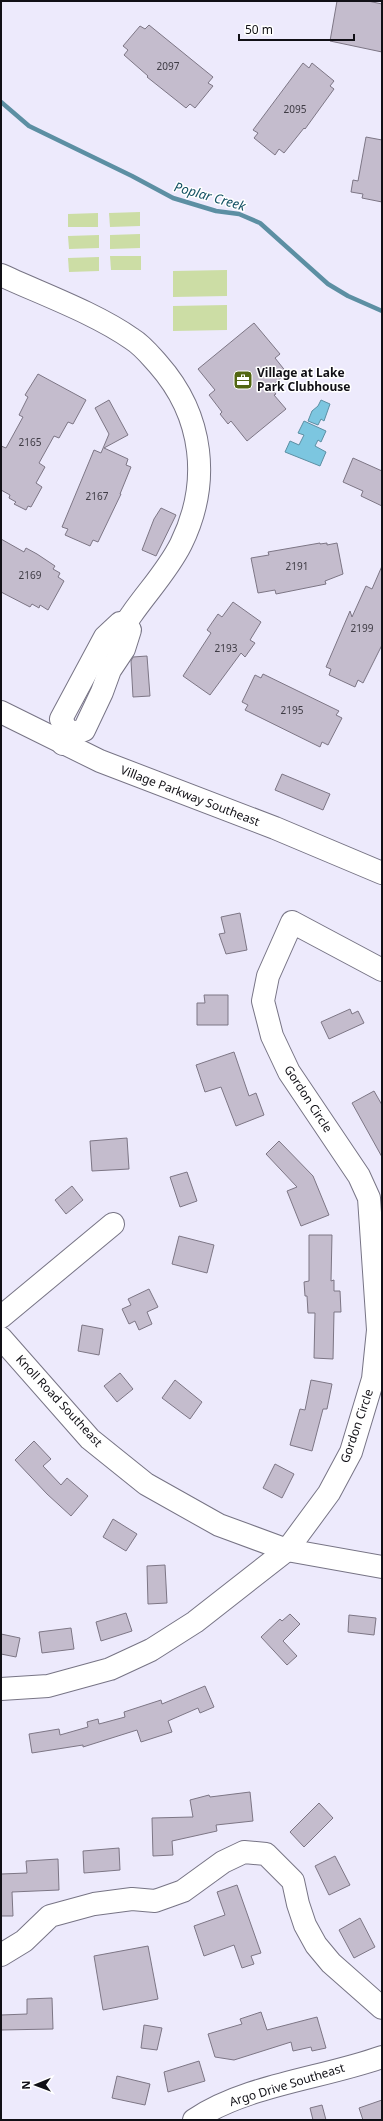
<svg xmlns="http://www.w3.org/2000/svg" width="383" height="2121" font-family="'Noto Sans',sans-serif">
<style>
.green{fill:#ccdda5}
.water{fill:#7cc6e0;stroke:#5c8fa3}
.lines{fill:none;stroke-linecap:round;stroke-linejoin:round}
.stream{stroke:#5c8fa3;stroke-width:4.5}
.building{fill:#c4bccd;stroke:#7d7685}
.minor-casing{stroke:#777485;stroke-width:24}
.minor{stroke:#fff;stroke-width:22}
.labels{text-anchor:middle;stroke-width:3;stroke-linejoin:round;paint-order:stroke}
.number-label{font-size:10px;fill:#3e3b44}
.poi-label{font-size:12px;font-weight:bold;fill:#111016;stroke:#fff;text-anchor:start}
.street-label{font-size:12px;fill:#111016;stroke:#fff}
.water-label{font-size:13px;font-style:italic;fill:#135163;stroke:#fff}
</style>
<rect width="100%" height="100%" fill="#edeafc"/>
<g class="green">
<polygon points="140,212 140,226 110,227 109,213"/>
<polygon points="98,213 98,227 68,227 68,214"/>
<polygon points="140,234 140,248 110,249 110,235"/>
<polygon points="99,235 99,248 69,249 68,236"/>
<polygon points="110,256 141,256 141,270 111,270"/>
<polygon points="99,257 99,271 69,272 68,258"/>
<polygon points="227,270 227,296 173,297 173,271"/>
<polygon points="227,305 227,330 173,331 173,306"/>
</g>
<g class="water">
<polygon points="321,400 330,404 324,421 321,419 318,425 308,421 312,411 318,406"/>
<polygon points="304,421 326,431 321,442 318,440 315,446 326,452 320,466 285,452 290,441 299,445 304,435 298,433"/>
</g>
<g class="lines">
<polyline class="stream" points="1,102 29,126 132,176 173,198 216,211 239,214 260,223 328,284 348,296 382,311"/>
</g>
<g class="building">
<polygon points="337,1 368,1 382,4 382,52 330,41"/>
<polygon points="149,25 213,77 208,83 213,86 195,108 190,104 186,108 147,77 148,76 124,55 128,50 123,46 140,26 145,29"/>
<polygon points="303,63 309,68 312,63 334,81 330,86 334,89 305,129 304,128 284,153 279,149 275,155 254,138 258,133 253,130"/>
<polygon points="366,137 382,140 382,202 362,198 363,194 351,192 353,180 358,181"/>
<polygon points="254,323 280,354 275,358 287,373 270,387 276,394 274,395 286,409 247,441 231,421 228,424 220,414 222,412 209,395 215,390 198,369"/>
<polygon points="38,374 86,400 73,424 68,422 59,438 54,436 39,463 45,467 36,483 42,487 31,507 28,506 26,510 14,504 16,502 9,498 10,495 1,490 1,446 6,448 23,417 19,415 28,397 25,395"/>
<polygon points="109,400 128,435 104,448 128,459 126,465 131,467 120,494 121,494 98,542 93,540 90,546 65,535 68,529 62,527 94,450 101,453 109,434 95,408"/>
<polygon points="353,458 382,471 382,506 361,496 363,491 343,482"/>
<polygon points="161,508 176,515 156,556 142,550 154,519"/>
<polygon points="1,539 24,552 26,548 37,554 55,566 53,569 60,573 58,577 64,581 48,610 40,605 39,608 32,604 30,607 1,592"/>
<polygon points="320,543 320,544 327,543 327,545 337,543 343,574 325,581 326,584 276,594 275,590 258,593 251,558 269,555 268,552"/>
<polygon points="382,566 382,645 363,683 358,680 355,687 329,675 331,669 326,667 350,611 352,617 366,586 372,589"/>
<polygon points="233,602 261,622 250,640 255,643 245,657 241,653 210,695 183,676 211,633 207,630 218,614 222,617"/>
<polygon points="147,656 150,696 133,697 131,661 133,657"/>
<polygon points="263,674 339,711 336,715 342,718 328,745 322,742 320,747 245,710 248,705 242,702 255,675 261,678"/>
<polygon points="282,774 330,794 323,810 275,790"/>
<polygon points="240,913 247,950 226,954 219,934 225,933 221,917"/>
<polygon points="204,995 228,995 228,1025 197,1025 197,1003 205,1003"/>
<polygon points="350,1009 352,1014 358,1011 364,1023 329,1039 321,1022"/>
<polygon points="234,1052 249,1096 256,1093 264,1115 236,1126 221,1087 205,1092 196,1065"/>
<polygon points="374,1091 382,1105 382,1157 352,1103"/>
<polygon points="127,1138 129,1169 92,1171 90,1141"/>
<polygon points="279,1141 313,1176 329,1215 301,1226 287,1191 297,1187 266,1154"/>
<polygon points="187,1172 197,1201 180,1207 170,1177"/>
<polygon points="72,1186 83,1200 66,1214 55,1200"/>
<polygon points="309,1235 332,1235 331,1281 334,1280 334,1291 340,1291 341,1312 334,1312 333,1359 314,1358 315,1313 308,1313 307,1296 305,1296 304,1282 309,1281"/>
<polygon points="179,1236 214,1245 207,1273 172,1264"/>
<polygon points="149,1289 158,1307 147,1312 152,1324 139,1330 135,1321 129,1324 122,1309 131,1305 128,1299"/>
<polygon points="82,1325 103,1329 99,1355 78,1351"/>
<polygon points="120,1373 133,1389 117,1402 104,1386"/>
<polygon points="175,1380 202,1402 190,1419 162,1398"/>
<polygon points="311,1380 332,1384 327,1409 323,1409 312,1451 290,1445 300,1409 305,1410"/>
<polygon points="34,1441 51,1459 43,1466 61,1485 67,1478 88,1496 71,1516 47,1494 15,1460"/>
<polygon points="275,1464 294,1474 282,1498 263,1488"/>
<polygon points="113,1519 137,1534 126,1551 103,1537"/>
<polygon points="165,1565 167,1603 148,1604 147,1566"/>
<polygon points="126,1613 132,1631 101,1641 96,1622"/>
<polygon points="290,1614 300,1624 283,1641 297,1656 287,1665 261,1637 280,1619 282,1621"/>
<polygon points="349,1615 376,1618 374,1635 348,1632"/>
<polygon points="71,1628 74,1649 42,1653 39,1632"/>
<polygon points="1,1634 20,1638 16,1657 1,1654"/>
<polygon points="205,1686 214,1707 200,1713 198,1708 168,1721 172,1732 141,1742 137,1730 83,1747 83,1745 32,1753 29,1734 59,1729 60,1735 88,1727 87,1722 98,1719 99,1724 125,1717 124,1712 161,1700 162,1704"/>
<polygon points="250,1792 253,1821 216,1825 217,1831 172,1841 173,1855 153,1856 152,1818 193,1817 190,1800 209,1795 210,1797"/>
<polygon points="319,1803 333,1818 304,1847 290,1832"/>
<polygon points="119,1848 120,1870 84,1873 83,1851"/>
<polygon points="335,1856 350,1885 329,1895 315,1866"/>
<polygon points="58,1859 59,1890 12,1892 13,1916 1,1916 1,1874 27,1873 26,1861"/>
<polygon points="237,1885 261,1953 251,1956 254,1964 242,1968 234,1945 204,1956 194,1926 225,1915 217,1892"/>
<polygon points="360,1918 375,1947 354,1958 339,1930"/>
<polygon points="148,1946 158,1999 103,2010 94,1956"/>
<polygon points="52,1998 53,2029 1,2030 1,2015 27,2014 27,1999"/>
<polygon points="261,2012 267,2030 317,2017 326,2048 312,2051 311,2047 293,2051 291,2042 234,2060 215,2057 208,2034 242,2024 240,2019"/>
<polygon points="144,2025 162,2028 157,2050 141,2048"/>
<polygon points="199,2061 205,2081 168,2092 164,2072"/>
<polygon points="117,2076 150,2084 145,2105 112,2098"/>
<polygon points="382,2100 382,2120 363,2120 359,2108"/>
<polygon points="322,2105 326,2120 313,2120 310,2108"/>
</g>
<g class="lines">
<defs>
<g id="minor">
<path d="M1 275C42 294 95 313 132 339 142 345 150 355 158 364 204 416 211 483 181 544 168 570 148 591 132 614 125 623 121 633 115 643"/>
<polyline points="1,712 100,761 275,828 382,873"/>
<polyline points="69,734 61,719 105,637 120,623"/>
<polyline points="63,744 69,734 84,730 102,692 110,670 124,649 130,630"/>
<polyline points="1,1317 113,1224"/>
<polyline points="1,1338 90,1439 146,1484 219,1525 287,1550 382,1567"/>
<polyline points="1,1689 48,1686 110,1669 151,1650 195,1622 287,1550 329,1493 351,1452 373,1379 378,1330 369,1198 359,1176 289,1072 272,1036 263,1001 268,976 292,922 382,970"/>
<polyline points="1,1955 24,1941 50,1916 94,1904 132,1899 155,1901 183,1891 223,1862 244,1852 266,1854 293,1881 298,1904 305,1925 316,1945 331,1963 382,2008"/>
<path d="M194 2120C245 2085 324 2078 382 2057"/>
</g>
</defs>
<use href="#minor" class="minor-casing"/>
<use href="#minor" class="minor"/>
</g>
<defs>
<symbol id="office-square" viewBox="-11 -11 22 22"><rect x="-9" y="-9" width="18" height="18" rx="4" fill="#526612" stroke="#fff"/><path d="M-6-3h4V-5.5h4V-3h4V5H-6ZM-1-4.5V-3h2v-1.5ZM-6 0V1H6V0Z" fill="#fff"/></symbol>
</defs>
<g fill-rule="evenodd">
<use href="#office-square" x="232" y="369" width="22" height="22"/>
</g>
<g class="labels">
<g class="number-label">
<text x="168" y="70">2097</text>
<text x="295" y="113">2095</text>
<text x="30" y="446">2165</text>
<text x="97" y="500">2167</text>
<text x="297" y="570">2191</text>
<text x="30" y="579">2169</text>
<text x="362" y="632">2199</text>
<text x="226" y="652">2193</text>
<text x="292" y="714">2195</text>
</g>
<g class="poi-label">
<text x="257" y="377">Village at Lake<tspan x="257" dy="14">Park Clubhouse</tspan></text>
</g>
<g class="street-label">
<text transform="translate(190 796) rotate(21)" y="4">Village Parkway Southeast</text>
<text transform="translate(308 1099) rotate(57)" y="4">Gordon Circle</text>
<text transform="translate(59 1401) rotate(47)" y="4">Knoll Road Southeast</text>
<text transform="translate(357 1426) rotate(-71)" y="4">Gordon Circle</text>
<text transform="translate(287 2085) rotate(-17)" y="4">Argo Drive Southeast</text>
</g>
<g class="water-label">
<text transform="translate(210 196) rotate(16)" y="5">Poplar Creek</text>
</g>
</g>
<rect width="383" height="2121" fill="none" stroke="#111016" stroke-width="4"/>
<g transform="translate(36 2085) rotate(269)" stroke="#ffffff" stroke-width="3" paint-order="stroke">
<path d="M0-3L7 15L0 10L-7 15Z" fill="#111016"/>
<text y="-6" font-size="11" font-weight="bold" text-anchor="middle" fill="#111016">N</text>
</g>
<path d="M239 34v6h115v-6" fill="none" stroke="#111016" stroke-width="2"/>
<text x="245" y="34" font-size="12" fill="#111016" stroke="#ffffff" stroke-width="3" paint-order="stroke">50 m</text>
</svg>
